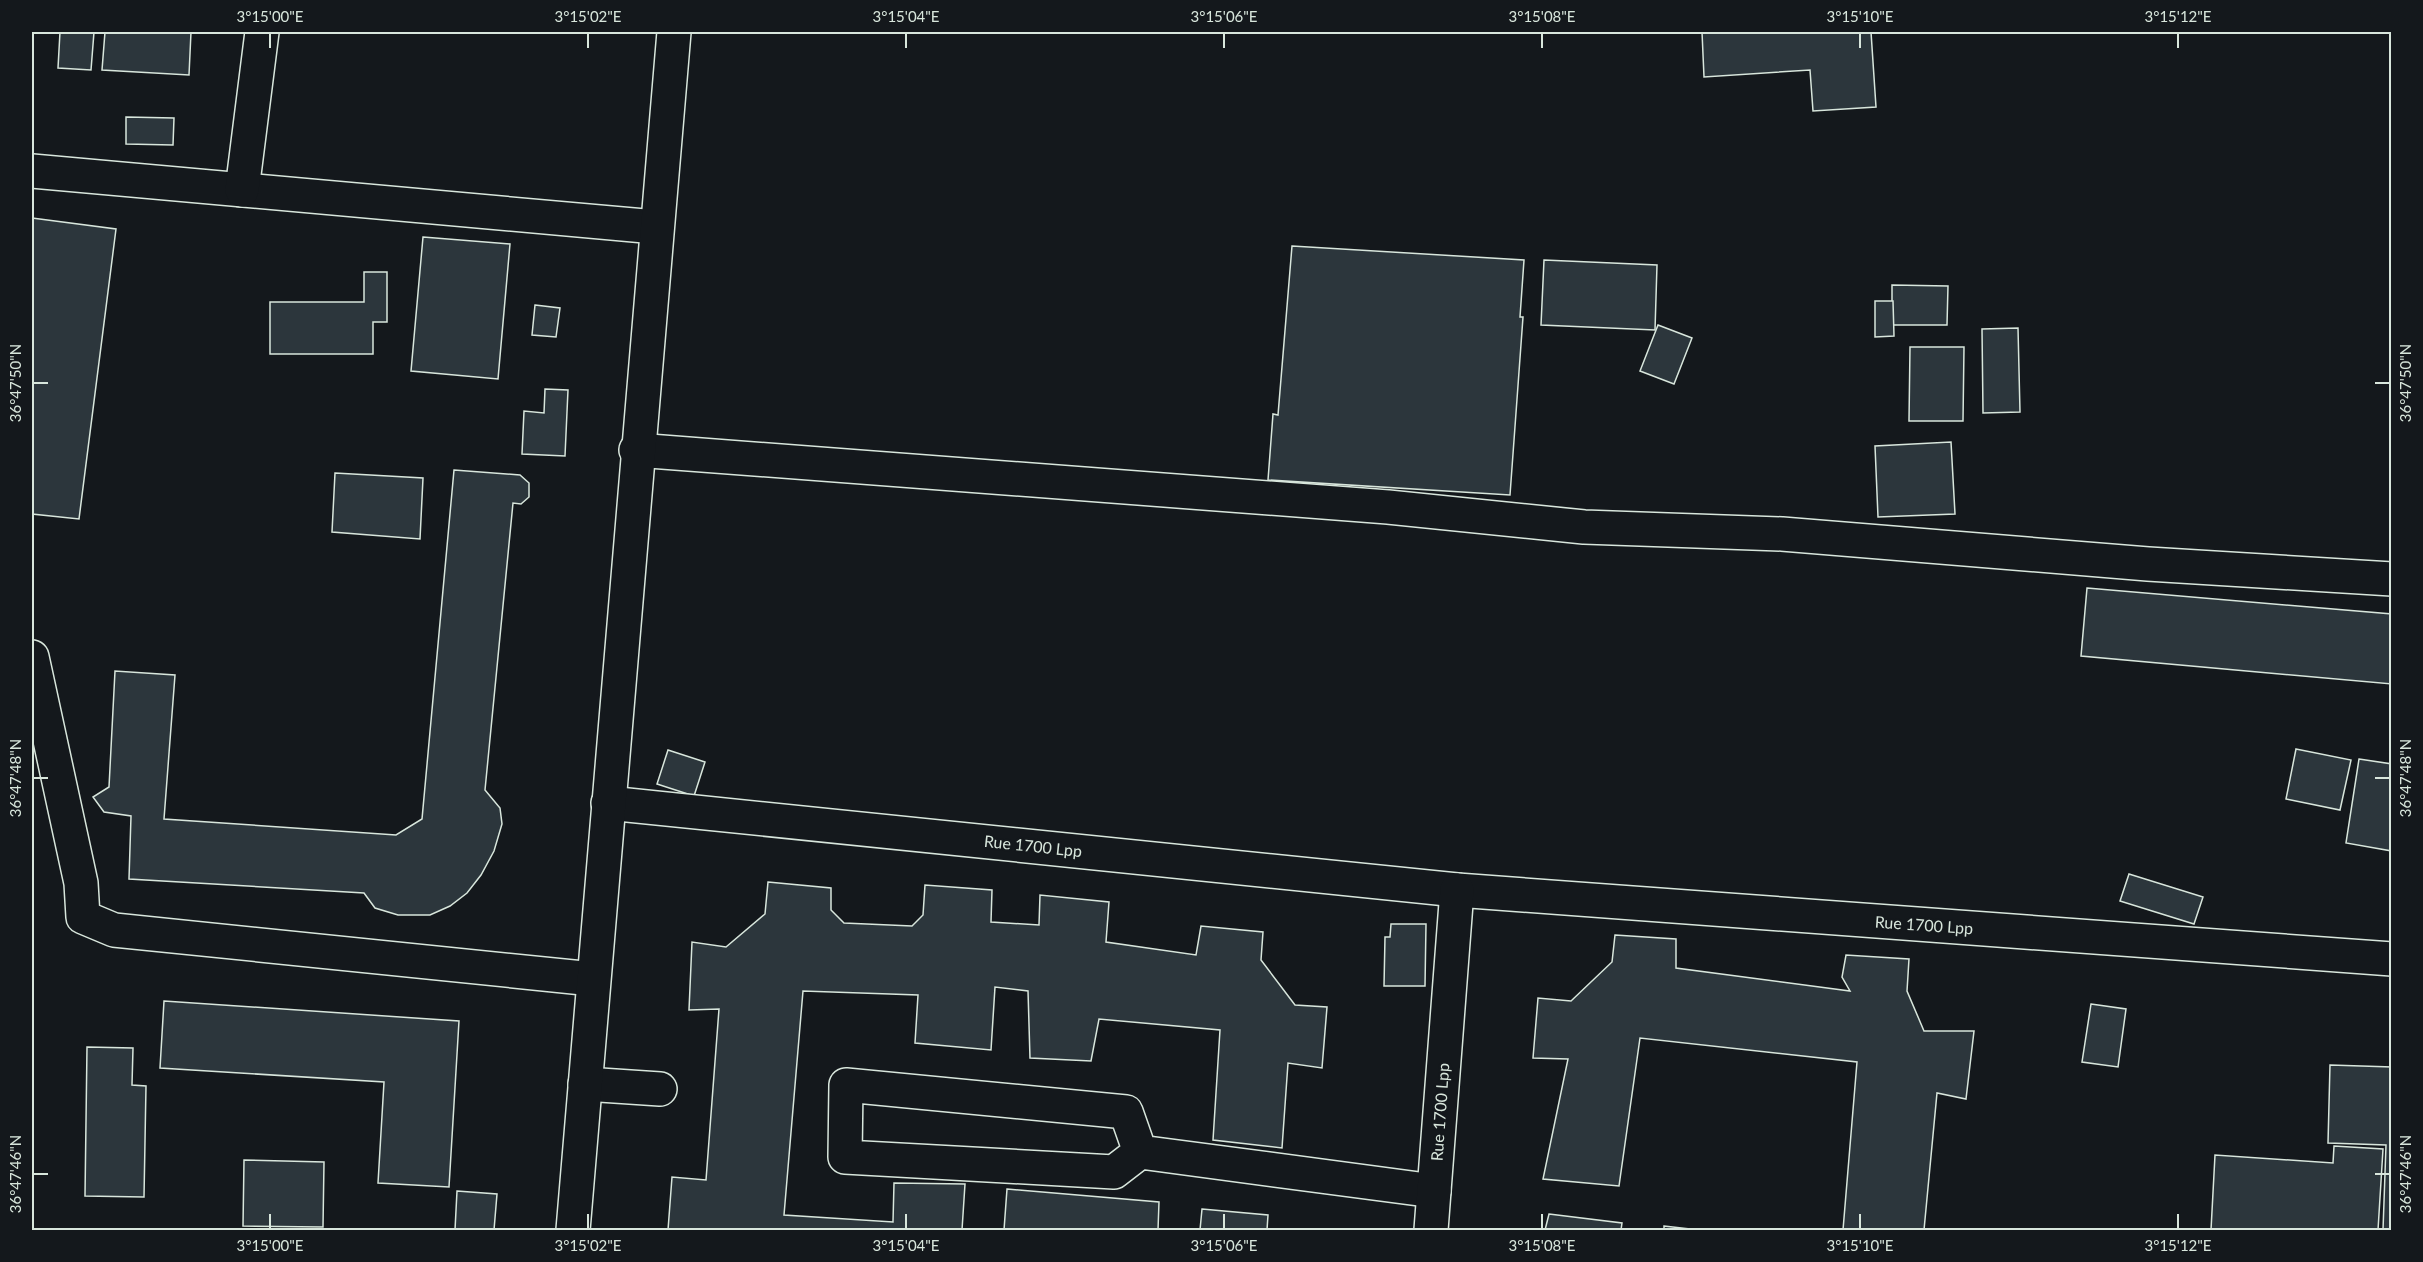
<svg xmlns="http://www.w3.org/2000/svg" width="2423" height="1262" font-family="Lato,sans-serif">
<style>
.building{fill:#2c363c;stroke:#d8e6dc;stroke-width:1.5}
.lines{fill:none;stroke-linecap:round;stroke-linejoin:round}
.street-casing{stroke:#d8e6dc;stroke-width:36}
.primary-casing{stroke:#d8e6dc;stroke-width:36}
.street{stroke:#14181c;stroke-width:33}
.primary{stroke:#14181c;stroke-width:33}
.ticks{fill:none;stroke:#d8e6dc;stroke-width:2}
.labels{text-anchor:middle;stroke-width:4.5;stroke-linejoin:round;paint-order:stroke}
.street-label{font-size:16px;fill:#d8e6dc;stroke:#14181c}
.neatline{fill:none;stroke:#d8e6dc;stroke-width:2}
.ticks-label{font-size:15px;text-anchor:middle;fill:#d8e6dc}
</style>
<rect width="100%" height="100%" fill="#14181c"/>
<g class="building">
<polygon points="60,32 94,32 91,70 58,68"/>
<polygon points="105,32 191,32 189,75 102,70"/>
<polygon points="1702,32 1871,32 1876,107 1813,111 1810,70 1704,77"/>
<polygon points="126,117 174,118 173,145 126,144"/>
<polygon points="32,218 116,229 79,519 32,514"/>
<polygon points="423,237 510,244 498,379 411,371"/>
<polygon points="1292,246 1524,260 1520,317 1523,317 1510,495 1268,480 1273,414 1278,415"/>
<polygon points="1544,260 1657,265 1655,330 1541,325"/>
<polygon points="364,272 387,272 387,322 373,322 373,354 270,354 270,302 364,302"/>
<polygon points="1892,285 1948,286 1947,325 1892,325"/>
<polygon points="1875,301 1893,301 1894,336 1875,337"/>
<polygon points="535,305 560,308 556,337 532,335"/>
<polygon points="1658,325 1692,338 1674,384 1640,371"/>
<polygon points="2018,328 2020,412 1983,413 1982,329"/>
<polygon points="1910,347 1964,347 1963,421 1909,421"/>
<polygon points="545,389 568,390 565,456 522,454 524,411 544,413"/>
<polygon points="1951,442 1955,514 1878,517 1875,446"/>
<polygon points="454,470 520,475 529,483 529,497 521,504 513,503 485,790 500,808 502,824 494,851 481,875 467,893 450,906 430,915 398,915 375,908 364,893 129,879 131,816 104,812 93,797 109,787 115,671 175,675 164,819 396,835 422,819"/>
<polygon points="335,473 423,478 420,539 332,532"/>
<polygon points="2087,588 2392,614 2392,684 2081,656"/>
<polygon points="2296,749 2351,760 2340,810 2286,799"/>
<polygon points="668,750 705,762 694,796 657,784"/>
<polygon points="2359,759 2392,764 2392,851 2346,843"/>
<polygon points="2129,874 2203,897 2194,924 2120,901"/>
<polygon points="768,882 831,888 831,910 844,923 912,926 923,915 925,885 992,890 991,922 1039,925 1040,895 1109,902 1106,942 1196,955 1201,926 1263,932 1261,960 1295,1005 1327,1007 1322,1068 1288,1063 1282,1148 1213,1140 1220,1030 1099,1019 1091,1061 1030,1058 1028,991 995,987 991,1050 915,1043 918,995 803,991 784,1215 893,1222 894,1183 965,1184 962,1230 668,1230 672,1177 706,1180 719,1009 689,1010 692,942 726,947 765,914"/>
<polygon points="1391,924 1426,924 1425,986 1384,986 1385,937 1390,937"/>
<polygon points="1615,935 1676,939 1676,968 1850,991 1842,977 1846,955 1909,959 1907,991 1924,1031 1974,1031 1966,1099 1937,1093 1924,1230 1843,1230 1857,1062 1640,1038 1619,1186 1543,1179 1568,1059 1533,1058 1538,998 1571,1001 1612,962"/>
<polygon points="164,1001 459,1021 449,1187 378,1183 384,1082 160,1068"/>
<polygon points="2091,1004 2126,1009 2118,1067 2082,1062"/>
<polygon points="87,1047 133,1048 132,1085 146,1086 144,1197 85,1196"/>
<polygon points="2330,1065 2392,1067 2392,1230 2383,1230 2386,1145 2328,1143"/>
<polygon points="2334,1146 2383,1149 2378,1230 2211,1230 2215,1155 2333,1163"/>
<polygon points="244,1160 324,1162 323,1227 243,1226"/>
<polygon points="1007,1189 1159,1202 1158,1230 1004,1230"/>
<polygon points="457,1191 497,1194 494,1230 455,1230"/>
<polygon points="1202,1209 1268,1215 1267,1230 1200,1230"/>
<polygon points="1549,1214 1622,1223 1621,1230 1545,1230"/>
<polygon points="1664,1226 1699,1230 1664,1230"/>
</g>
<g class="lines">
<defs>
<g id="street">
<polyline points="32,171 656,227"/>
<polyline points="242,190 262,32"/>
<polyline points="636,450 1388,507 1584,527 1782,534 2148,564 2392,579"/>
<polyline points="32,657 81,883 83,917 114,930 593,979"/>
<polyline points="608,803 1457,890 2392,959"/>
<polyline points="585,1084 660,1089"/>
<polyline points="1140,1152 1126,1112 846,1085 845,1157 1114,1172 1140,1152 1434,1191"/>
<polyline points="1431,1230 1457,890"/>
</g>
<polyline id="primary" points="573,1230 674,32"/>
</defs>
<use href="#street" class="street-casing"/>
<use href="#primary" class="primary-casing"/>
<use href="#street" class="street"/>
<use href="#primary" class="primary"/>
</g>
<path class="ticks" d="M270 33V48M588 33V48M906 33V48M1224 33V48M1542 33V48M1860 33V48M2178 33V48M33 383H48M2375 383H2390M33 778H48M2375 778H2390M33 1174H48M2375 1174H2390M270 1214V1229M588 1214V1229M906 1214V1229M1224 1214V1229M1542 1214V1229M1860 1214V1229M2178 1214V1229"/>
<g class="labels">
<g class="street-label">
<text transform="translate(1033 846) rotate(6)" y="6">Rue 1700 Lpp</text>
<text transform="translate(1924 925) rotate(4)" y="6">Rue 1700 Lpp</text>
<text transform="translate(1440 1112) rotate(-86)" y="6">Rue 1700 Lpp</text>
</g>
</g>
<rect width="2423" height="1262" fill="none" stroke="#14181c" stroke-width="66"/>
<rect x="33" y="33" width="2357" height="1196" class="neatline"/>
<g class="ticks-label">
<text x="270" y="22">3°15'00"E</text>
<text x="588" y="22">3°15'02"E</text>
<text x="906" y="22">3°15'04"E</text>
<text x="1224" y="22">3°15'06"E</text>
<text x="1542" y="22">3°15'08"E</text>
<text x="1860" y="22">3°15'10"E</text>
<text x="2178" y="22">3°15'12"E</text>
<text transform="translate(16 383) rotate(-90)" y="5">36°47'50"N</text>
<text transform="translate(2406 383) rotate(-90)" y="5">36°47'50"N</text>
<text transform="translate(16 778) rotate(-90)" y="5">36°47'48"N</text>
<text transform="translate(2406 778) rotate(-90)" y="5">36°47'48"N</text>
<text transform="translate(16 1174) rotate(-90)" y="5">36°47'46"N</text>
<text transform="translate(2406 1174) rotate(-90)" y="5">36°47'46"N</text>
<text x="270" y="1251">3°15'00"E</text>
<text x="588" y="1251">3°15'02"E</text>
<text x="906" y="1251">3°15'04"E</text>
<text x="1224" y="1251">3°15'06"E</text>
<text x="1542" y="1251">3°15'08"E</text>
<text x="1860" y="1251">3°15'10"E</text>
<text x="2178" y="1251">3°15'12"E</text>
</g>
</svg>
